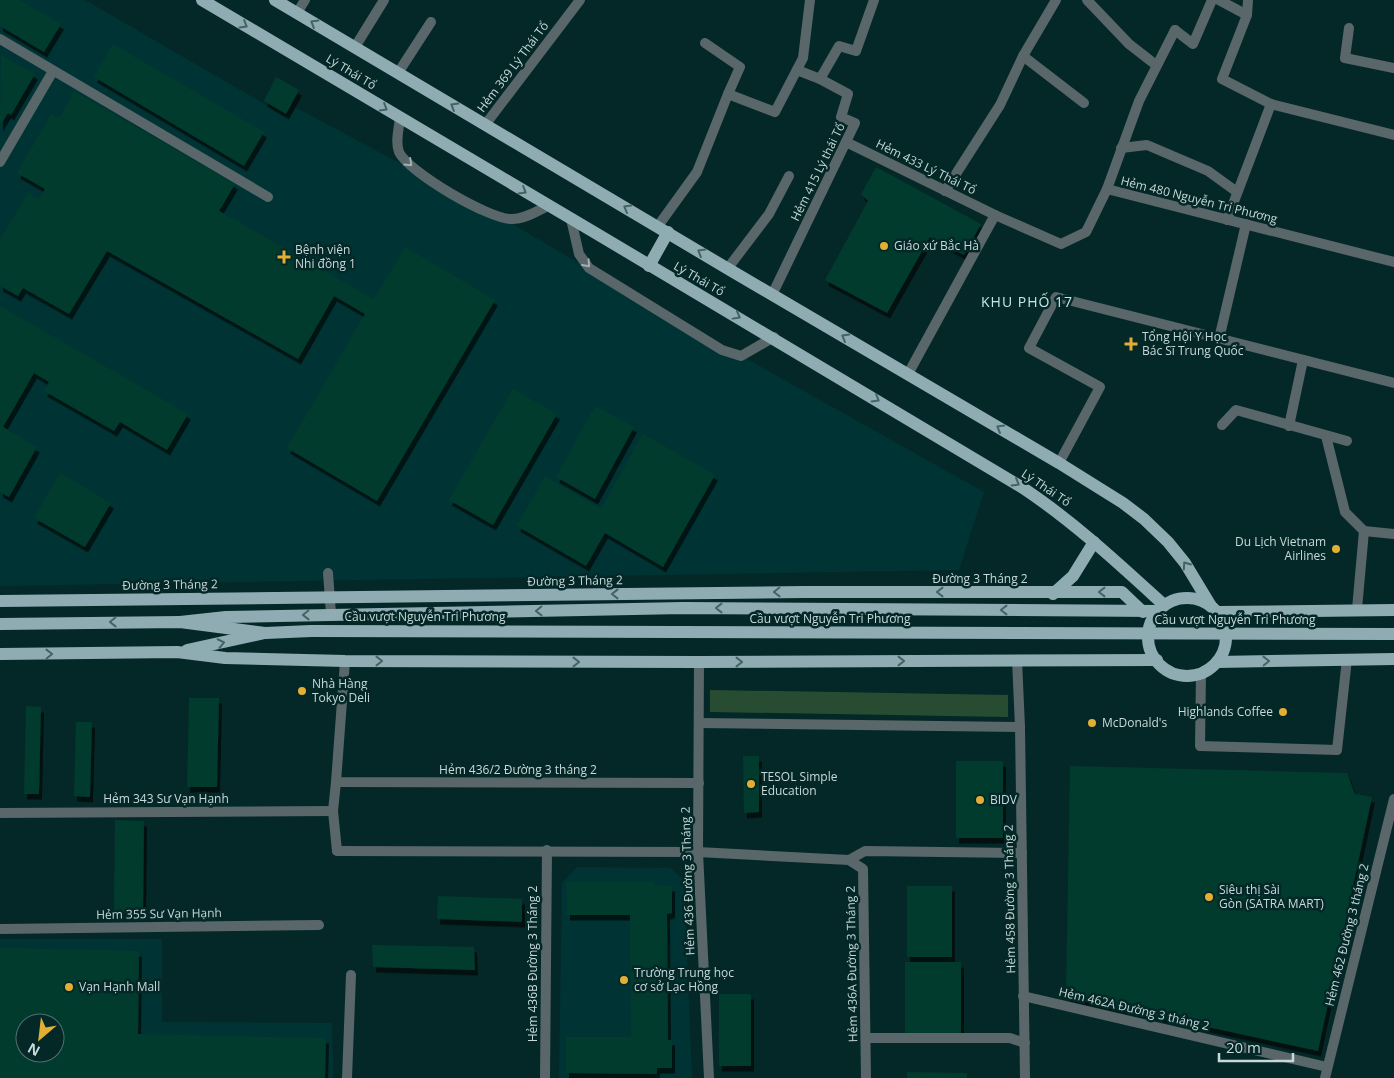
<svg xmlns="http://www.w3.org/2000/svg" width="1394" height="1078" font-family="'Open Sans',sans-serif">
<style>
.built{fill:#033;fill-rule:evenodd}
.green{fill:#284c31}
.building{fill:#003b2d;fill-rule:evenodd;filter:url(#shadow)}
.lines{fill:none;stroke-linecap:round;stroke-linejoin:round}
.lane{stroke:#59666a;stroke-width:10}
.street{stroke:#59666a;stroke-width:10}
.primary{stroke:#8facb3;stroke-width:12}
.primary-bridge{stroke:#8facb3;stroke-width:12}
.oneway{stroke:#436366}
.oneway2{stroke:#a0b1b2}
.poi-dot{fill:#e2af34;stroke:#042827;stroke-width:2}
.labels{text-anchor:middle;stroke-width:5;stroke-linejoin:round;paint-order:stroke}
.street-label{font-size:12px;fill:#c7d9d9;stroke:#042827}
.poi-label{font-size:12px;fill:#c7d9d9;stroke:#042827;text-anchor:start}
.neighbourhood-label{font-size:14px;letter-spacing:1px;fill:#c3e8e7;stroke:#042827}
</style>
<defs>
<filter id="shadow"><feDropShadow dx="3" dy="5.5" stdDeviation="0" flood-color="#0009"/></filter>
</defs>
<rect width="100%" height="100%" fill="#042827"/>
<g class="built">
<polygon points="0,0 85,0 287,117 295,107 504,219 633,295 984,492 959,570 0,586"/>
<polygon points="577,867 670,868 684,880 692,1078 559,1078 562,883"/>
<path d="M0 939H162V1022L332 1023 333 1078H0ZM25 1023H55V1053H25Z"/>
</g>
<polygon class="green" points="710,690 1008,695 1008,717 710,712"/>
<g class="building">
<polygon points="0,0 19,0 61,24 44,52 0,26"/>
<polygon points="113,44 264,132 244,166 94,77"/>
<polygon points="1,55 35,74 11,115 8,113 0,126"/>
<polygon points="276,77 299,90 286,114 264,101"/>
<polygon points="74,91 235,184 219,211 374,299 405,247 495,300 377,501 287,448 365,314 334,296 298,359 107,251 69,314 23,288 18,296 0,286 0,240 28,193 39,199 45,189 17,173 51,114 59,118"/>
<polygon points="876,167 981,224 964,255 930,237 887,313 825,280 868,201 861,194"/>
<polygon points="0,306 188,414 167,450 120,422 114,431 44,391 49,382 34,373 3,427 37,447 9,497 0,492"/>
<polygon points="513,389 557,414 493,525 449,500"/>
<polygon points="595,406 634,427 595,499 556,477"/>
<polygon points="643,434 715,475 663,567 605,533 586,566 517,526 545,476 601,509"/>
<polygon points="60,473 111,503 85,547 34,518"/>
<polygon points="189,698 219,698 217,787 187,787"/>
<polygon points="26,706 41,707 39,794 24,794"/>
<polygon points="76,722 92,722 90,797 74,796"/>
<polygon points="743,756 759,756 759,812 744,813"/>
<rect x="956" y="761" width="47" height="77"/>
<polygon points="1070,766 1347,773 1355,794 1372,797 1318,1051 1066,996"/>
<polygon points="115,820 144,821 143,914 114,913"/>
<polygon points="567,882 654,882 654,885 672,886 672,913 667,914 668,1040 672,1040 672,1068 657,1068 657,1074 566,1073 566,1037 631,1037 630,915 567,915"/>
<rect x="907" y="886" width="45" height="71"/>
<polygon points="438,896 522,899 522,922 437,919"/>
<polygon points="372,945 474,947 475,970 373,967"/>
<path d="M0 948 139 951 138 1034 326 1038 325 1078H0ZM25 1023H55V1053H25Z"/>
<rect x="905" y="962" width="56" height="72"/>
<rect x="719" y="994" width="32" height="72"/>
<polygon points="907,1072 967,1073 967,1078 907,1078"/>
</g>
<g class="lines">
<g class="lane">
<polyline points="1219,0 1247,15"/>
<polyline points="1175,30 1193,44 1212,0"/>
<polyline points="0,39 268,197"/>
<path d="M400 118C399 128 395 142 399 152 408 172 490 220 512 219 525 219 537 211 548 206"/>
<polyline points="0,162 53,71"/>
<polyline points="571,219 579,254 589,268 722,350 741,356 774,337"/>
<polyline points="1227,220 1271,104 1222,79 1247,15 1248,0"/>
<polyline points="1219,339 1246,224"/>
<polyline points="328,573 331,614"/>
<polyline points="345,661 336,782 699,783"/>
<polyline points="1201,673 1200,746 1337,750 1347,659"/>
<polyline points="699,723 1020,727"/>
<polyline points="337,851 698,852"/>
<polyline points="849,860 865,851 1022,853"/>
<polyline points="1023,996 1327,1067"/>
<polyline points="866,1038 1010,1038 1025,1043"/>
<polyline points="347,1078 351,975"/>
<polyline points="1325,1078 1394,799"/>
</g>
<g class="street">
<polyline points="1087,0 1129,44 1156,65"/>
<polyline points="297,13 305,0"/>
<polyline points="1349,28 1345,58 1394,68"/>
<polyline points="1175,30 1139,101 1107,189 1394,262"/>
<polyline points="705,43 740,67 728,94"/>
<polyline points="355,47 384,0"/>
<polyline points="1023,56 1084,103"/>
<polyline points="797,70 820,79 839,46 856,51 874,0"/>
<polyline points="398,73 431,22"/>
<polyline points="1271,104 1394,135"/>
<polyline points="485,125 580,0"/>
<polyline points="846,142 995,215 1061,244 1086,232 1107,189"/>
<polyline points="1121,148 1147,145 1208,171 1237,192"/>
<polyline points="945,191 1000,105 1023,56 1056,0"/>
<polyline points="658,226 697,172 728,94 775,112 803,58 810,0"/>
<polyline points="728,268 769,214 789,176"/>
<polyline points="772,295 855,123 841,117 848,94 820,79"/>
<polyline points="908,374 995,215"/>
<polyline points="1222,425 1236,410 1347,441"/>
<polyline points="1289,426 1303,360"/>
<polyline points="1326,436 1345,512 1364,531 1357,609"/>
<polyline points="1059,463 1100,387 1029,348 1056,297 1394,383"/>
<polyline points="1364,531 1394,534"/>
<polyline points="1017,660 1020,727 1025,1078"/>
<polyline points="699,662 698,852 709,1078"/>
<polyline points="336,782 333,811 337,851"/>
<polyline points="0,813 333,811"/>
<polyline points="698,852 849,860 863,869 866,1078"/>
<polyline points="0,929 319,925"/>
<polyline points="545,1078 547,850"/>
</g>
<g class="primary">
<path d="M202 0C476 163 750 323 1023 488 1074 522 1119 564 1164 605"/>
<polyline points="275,0 730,270 1059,463 1123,503 1144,519 1168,542 1185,563 1211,606"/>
<polyline points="649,266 668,232"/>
<polyline points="1053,594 1073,576 1094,542"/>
<circle cx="1187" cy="637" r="39"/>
<polyline points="0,601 804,592 1122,592 1143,612"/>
<polyline points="1218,612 1394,610"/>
<polyline points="180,622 226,617 683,608 1158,611"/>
<polyline points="0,624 180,622 265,633"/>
<polyline points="187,650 265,633 311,631"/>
<polyline points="0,654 177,652 225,658 345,661 699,662 1157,660"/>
<polyline points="1217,662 1394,659"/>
</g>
<polyline class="primary-bridge" points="311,631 1394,634"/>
</g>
<defs><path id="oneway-chevron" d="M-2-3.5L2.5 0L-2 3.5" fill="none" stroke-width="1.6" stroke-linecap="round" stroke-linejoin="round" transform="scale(1.25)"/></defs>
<g class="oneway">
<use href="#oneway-chevron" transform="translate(314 23) rotate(-149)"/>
<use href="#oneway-chevron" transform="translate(244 25) rotate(31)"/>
<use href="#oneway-chevron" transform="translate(454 106) rotate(-149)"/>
<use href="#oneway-chevron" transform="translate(384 108) rotate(31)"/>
<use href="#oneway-chevron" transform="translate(523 191) rotate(31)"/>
<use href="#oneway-chevron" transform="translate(627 208) rotate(-150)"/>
<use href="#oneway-chevron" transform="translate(701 252) rotate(-149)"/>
<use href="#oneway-chevron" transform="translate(737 316) rotate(29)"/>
<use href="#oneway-chevron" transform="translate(845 337) rotate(-150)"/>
<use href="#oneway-chevron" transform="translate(876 399) rotate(31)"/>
<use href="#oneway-chevron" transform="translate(1000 428) rotate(-150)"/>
<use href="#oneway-chevron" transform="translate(1016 483) rotate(31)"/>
<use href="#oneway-chevron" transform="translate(1186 565) rotate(-125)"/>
<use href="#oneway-chevron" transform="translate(777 592) rotate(179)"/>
<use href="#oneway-chevron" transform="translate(940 592) rotate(-180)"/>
<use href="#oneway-chevron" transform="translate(1102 592) rotate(180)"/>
<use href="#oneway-chevron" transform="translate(615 594) rotate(180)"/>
<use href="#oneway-chevron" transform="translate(719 608) rotate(180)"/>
<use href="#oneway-chevron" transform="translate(1004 610) rotate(-180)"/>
<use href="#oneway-chevron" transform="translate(539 611) rotate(179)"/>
<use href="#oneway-chevron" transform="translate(306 615) rotate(179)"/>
<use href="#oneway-chevron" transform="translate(113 622) rotate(179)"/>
<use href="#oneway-chevron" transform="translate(221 643) rotate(-12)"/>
<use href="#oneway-chevron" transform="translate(49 654) rotate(-1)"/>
<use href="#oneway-chevron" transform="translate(379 661)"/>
<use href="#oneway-chevron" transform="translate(901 661)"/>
<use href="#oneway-chevron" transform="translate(1266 661) rotate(-1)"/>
<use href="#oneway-chevron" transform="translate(576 662)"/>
<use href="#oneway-chevron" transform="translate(739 662)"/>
</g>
<g class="oneway2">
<use href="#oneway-chevron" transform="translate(409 163) rotate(43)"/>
<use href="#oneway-chevron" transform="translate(587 264) rotate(48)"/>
</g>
<g class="poi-dot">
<circle cx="884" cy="246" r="5"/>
<path d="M281.5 249.5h5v5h5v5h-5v5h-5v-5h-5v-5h5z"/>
<path d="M1128.5 336.5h5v5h5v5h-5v5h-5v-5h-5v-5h5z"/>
<circle cx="1336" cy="549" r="5"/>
<circle cx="302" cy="691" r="5"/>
<circle cx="1283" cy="712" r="5"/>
<circle cx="1092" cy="723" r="5"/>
<circle cx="751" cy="784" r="5"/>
<circle cx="980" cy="800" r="5"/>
<circle cx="1209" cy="897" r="5"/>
<circle cx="624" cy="980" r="5"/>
<circle cx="69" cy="987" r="5"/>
</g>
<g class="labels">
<g class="street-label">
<text transform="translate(513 67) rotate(-53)" y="4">Hẻm 369 Lý Thái Tổ</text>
<text transform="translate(351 72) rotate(31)" y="4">Lý Thái Tổ</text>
<text transform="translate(926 167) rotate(26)" y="4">Hẻm 433 Lý Thái Tổ</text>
<text transform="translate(818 172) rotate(-64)" y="4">Hẻm 415 Lý thái Tổ</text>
<text transform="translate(1199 200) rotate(14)" y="4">Hẻm 480 Nguyễn Tri Phương</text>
<text transform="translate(699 279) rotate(30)" y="4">Lý Thái Tổ</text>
<text transform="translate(1046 488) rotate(34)" y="4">Lý Thái Tổ</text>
<text x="980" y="583">Đường 3 Tháng 2</text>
<text transform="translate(575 581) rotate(-1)" y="4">Đường 3 Tháng 2</text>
<text transform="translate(170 585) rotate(-1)" y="4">Đường 3 Tháng 2</text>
<text x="425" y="621">Cầu vượt Nguyễn Tri Phương</text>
<text x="830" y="623">Cầu vượt Nguyễn Tri Phương</text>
<text x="1235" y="624">Cầu vượt Nguyễn Tri Phương</text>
<text x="518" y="774">Hẻm 436/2 Đường 3 tháng 2</text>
<text x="166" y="803">Hẻm 343 Sư Vạn Hạnh</text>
<text transform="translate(688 881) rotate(-92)" y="4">Hẻm 436 Đường 3 Tháng 2</text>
<text transform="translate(1010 899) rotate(-91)" y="4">Hẻm 458 Đường 3 Tháng 2</text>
<text transform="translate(159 914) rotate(-1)" y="4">Hẻm 355 Sư Vạn Hạnh</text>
<text transform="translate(1347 935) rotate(-76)" y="4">Hẻm 462 Đường 3 tháng 2</text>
<text transform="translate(533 964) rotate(-90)" y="4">Hẻm 436B Đường 3 Tháng 2</text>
<text transform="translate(852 964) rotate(-91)" y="4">Hẻm 436A Đường 3 Tháng 2</text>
<text transform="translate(1134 1009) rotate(13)" y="4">Hẻm 462A Đường 3 tháng 2</text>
</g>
<g class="poi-label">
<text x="894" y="250">Giáo xứ Bắc Hà</text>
<text x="295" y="254">Bệnh viện<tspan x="295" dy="14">Nhi đồng 1</tspan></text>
<text x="1142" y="341">Tổng Hội Y Học<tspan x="1142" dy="14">Bác Sĩ Trung Quốc</tspan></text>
<text x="1326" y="546" text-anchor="end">Du Lịch Vietnam<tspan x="1326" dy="14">Airlines</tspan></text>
<text x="312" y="688">Nhà Hàng<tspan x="312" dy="14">Tokyo Deli</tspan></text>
<text x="1273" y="716" text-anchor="end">Highlands Coffee</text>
<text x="1102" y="727">McDonald's</text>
<text x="761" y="781">TESOL Simple<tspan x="761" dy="14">Education</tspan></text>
<text x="990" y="804">BIDV</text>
<text x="1219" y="894">Siêu thị Sài<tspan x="1219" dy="14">Gòn (SATRA MART)</tspan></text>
<text x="634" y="977">Trường Trung học<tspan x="634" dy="14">cơ sở Lạc Hồng</tspan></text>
<text x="79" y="991">Vạn Hạnh Mall</text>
</g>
<g class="neighbourhood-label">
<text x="1027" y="307">KHU PHỐ 17</text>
</g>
</g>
<g transform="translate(40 1038) rotate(208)"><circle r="24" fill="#042827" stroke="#526f6e"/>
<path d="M0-4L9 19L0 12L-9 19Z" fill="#e2af34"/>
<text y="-8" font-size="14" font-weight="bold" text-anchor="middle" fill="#c7d9d9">N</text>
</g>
<path d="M1219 1053v8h74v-8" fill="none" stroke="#c7d9d9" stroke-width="2.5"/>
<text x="1226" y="1053" font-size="15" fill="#c7d9d9" stroke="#042827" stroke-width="4" paint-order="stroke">20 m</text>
</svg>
